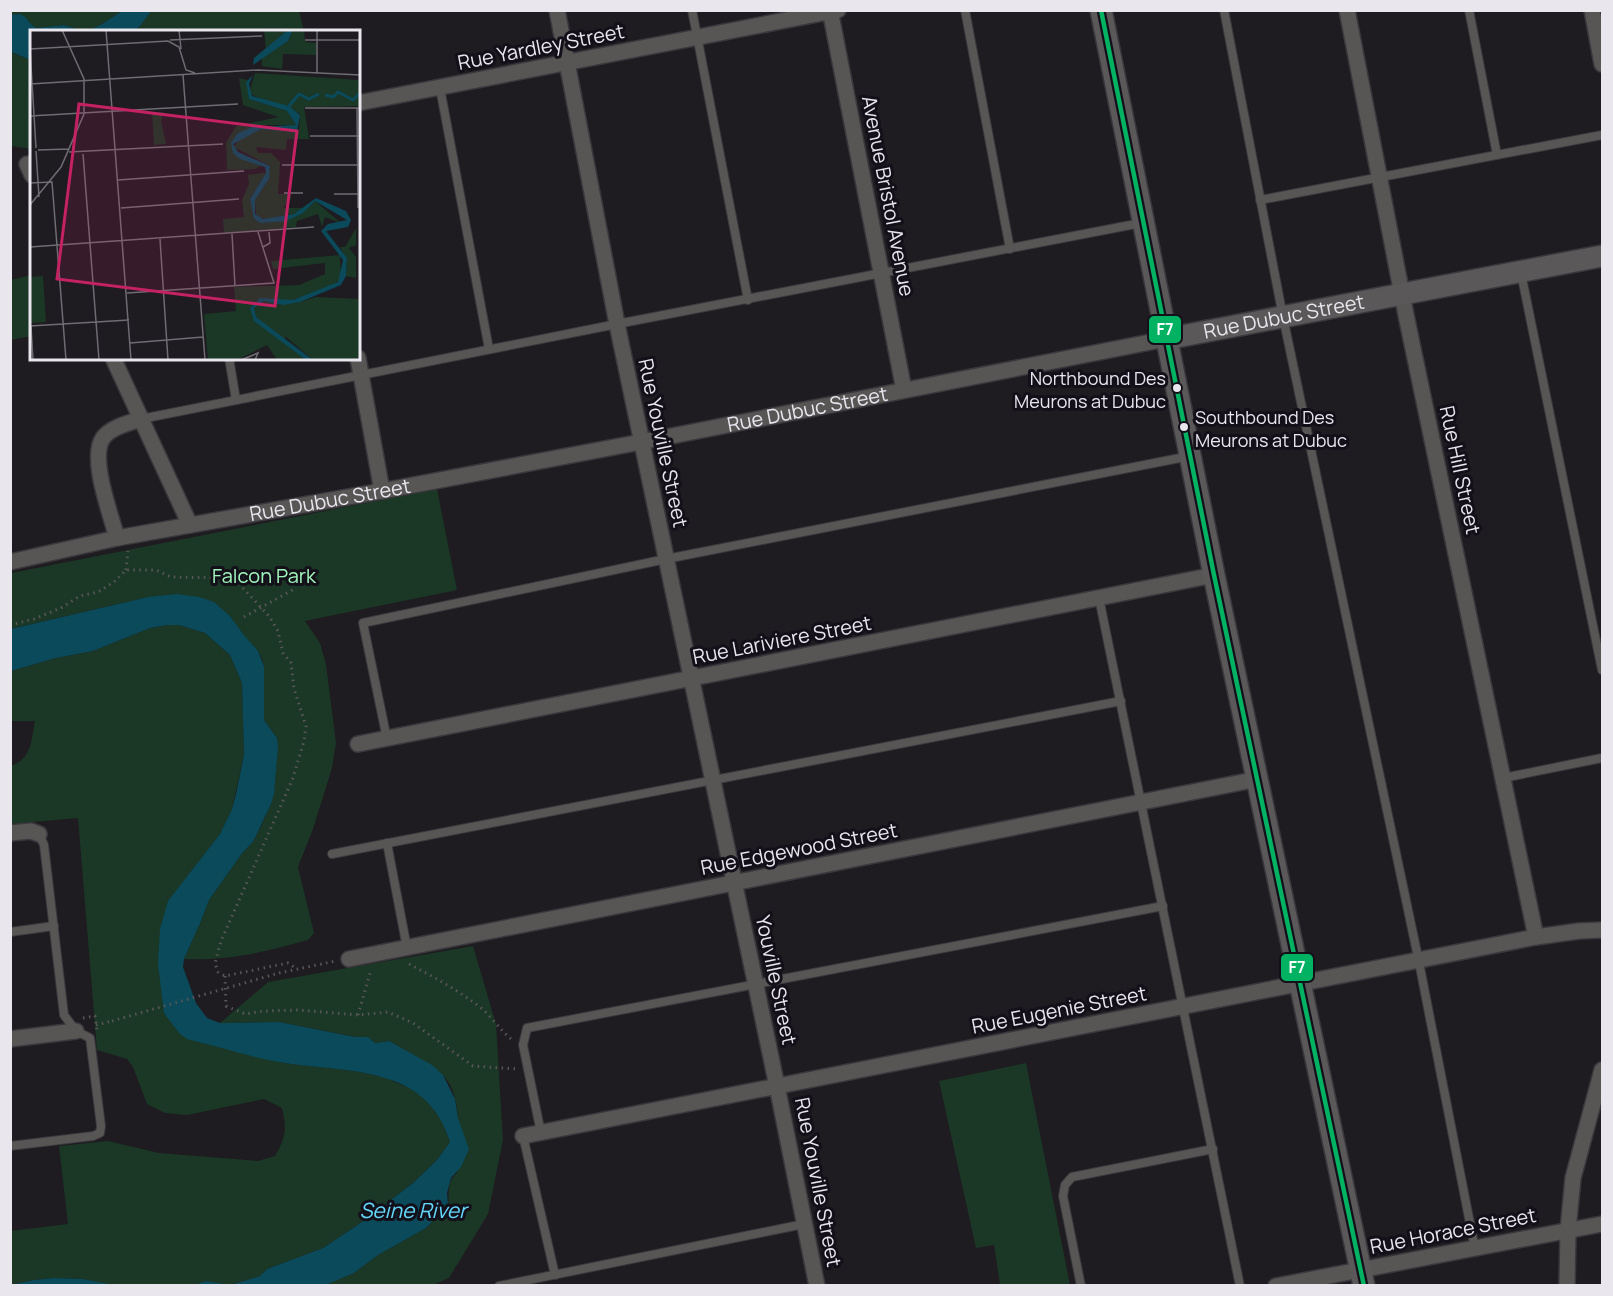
<svg xmlns="http://www.w3.org/2000/svg" width="1613" height="1296" font-family="Manrope,sans-serif">
<style>
.green{fill:#1b3725}
.water{fill:#0a4a5b}
.lines{fill:none;stroke-linecap:round;stroke-linejoin:round}
.lane-casing{stroke:#3a383d;stroke-width:10}
.street-casing{stroke:#3a383d;stroke-width:18}
.secondary-casing{stroke:#3a383d;stroke-width:24}
.path{stroke:#585758;stroke-width:3;stroke-dasharray:1.5 4.5;stroke-linecap:butt}
.lane{stroke:#575655;stroke-width:8}
.street{stroke:#575655;stroke-width:15}
.secondary{stroke:#5a5858;stroke-width:21}
.path-bridge{stroke:#585758;stroke-width:3;stroke-dasharray:1.5 4.5;stroke-linecap:butt}
.bus-1-casing{stroke:#14101a;stroke-width:9}
.bus-1{stroke:#00b262;stroke-width:4.5}
.bus-dot{fill:#e9e6ee;stroke:#14101a;stroke-width:2}
.labels{text-anchor:middle;stroke-width:6;stroke-linejoin:round;paint-order:stroke}
.bus-label{font-size:18px;fill:#e9e6ee;stroke:#14101a;text-anchor:end}
.street-label{font-size:20px;fill:#e9e6ee;stroke:#14101a}
.park-label{font-size:20px;fill:#9ff6bb;stroke:#14101a}
.water-label{font-size:21px;font-style:italic;fill:#63d9fd;stroke:#14101a}
.inset-river{fill:none;stroke:#0a4a5b;stroke-width:3}
.inset-road{fill:none;stroke:#6f6c73;stroke-width:1.5}
.view{fill:#c42262;fill-opacity:0.15;stroke:#c42262;stroke-width:3}
.inset-edge{fill:none;stroke:#e9e6ee;stroke-width:3}
.line-badge{stroke:#14101a;stroke-width:2}
.badge-label{font-size:16px;text-anchor:middle;font-weight:bold;fill:#fff}
</style>
<rect width="100%" height="100%" fill="#1e1b21"/>
<g class="green">
<path d="M11 10 122 11 102 24 90 30 83 31 64 25 36 28C26 21 26 13 11 15Z"/>
<polygon points="151,10 299,11 304,31 134,32 141,25"/>
<polygon points="10,52 31,60 31,149 11,146"/>
<polygon points="31,275 31,336 11,340 11,280"/>
<path d="M437 489 457 590 305 621 320 643 326 664 336 743 332 768 313 829 298 867 314 933 308 940C264 952 230 961 184 959L201 921 209 900 243 852 253 842 261 826 271 804 275 776 277 738 264 720V666L262 659 258 651 242 634 230 616 148 597 11 629V573Z"/>
<path d="M168 625H179L205 633 230 655 242 683 244 755 232 809 220 834 181 885 158 964 233 1049 284 1063 354 1071 384 1077 407 1087 422 1095 430 1104 443 1123 450 1142 437 1160 413 1183 362 1222 323 1248 267 1269 260 1276 229 1285 206 1281 195 1286H114L83 1279 54 1278 33 1280 11 1285 10 1231 68 1224 59 1146 108 1141 159 1153 258 1161 275 1156C286 1137 287 1129 282 1108L264 1099 187 1115 165 1113 147 1104 133 1067 127 1059 97 1050 78 818 11 824V766C32 758 31 741 35 721H11V671L56 658 93 651 150 628Z"/>
<path d="M473 946 496 1024 503 1140 488 1214 449 1278 433 1285H324L354 1273 378 1255 426 1228 448 1205C450 1193 446 1182 457 1173 457 1146 465 1093 441 1074 425 1061 406 1051 389 1041L375 1043 372 1040 278 1022 220 1023 268 982Z"/>
<polygon points="1026,1063 1070,1285 1000,1285 994,1245 976,1248 939,1081"/>
</g>
<g class="water">
<path d="M122 11H151L141 25 134 31 32 32 31 60 11 52V15C28 12 24 20 36 28L64 25 83 31 90 30 102 24Z"/>
<path d="M177 594 199 597 214 602 230 616 243 634 258 651 264 666V720L277 738 278 746 274 794 271 804 253 842 243 852 209 900 201 921 184 959 183 967 196 1003 207 1018 220 1023 279 1022 355 1037H368L375 1043 389 1041 432 1065 443 1075 455 1099 458 1118 469 1149 461 1167 451 1178 447 1193 448 1205 426 1228 378 1255 354 1273 328 1284 195 1285 206 1281 230 1285 260 1276 267 1269 323 1248 362 1222 413 1183 437 1160 450 1142C427 1065 350 1073 285 1063 253 1058 220 1047 187 1039L179 1033 164 1013 158 964 160 929 168 901 220 834 232 809 236 794 244 755 242 683 230 655 205 633 179 625H168L150 628 93 651 56 658 11 671V629L148 597Z"/>
<polygon points="54,1278 83,1279 114,1285 11,1285 33,1280"/>
</g>
<g class="lines">
<defs>
<g id="lane">
<polyline points="692,10 748,300"/>
<polyline points="965,10 1010,249"/>
<polyline points="1224,10 1283,317 1419,962 1475,1249"/>
<polyline points="1469,10 1497,155"/>
<polyline points="440,88 489,349"/>
<polyline points="1260,200 1602,135"/>
<polyline points="1521,273 1602,670"/>
<polyline points="229,358 236,400"/>
<polyline points="141,419 617,324 1141,223"/>
<polyline points="1099,598 1240,1286"/>
<polyline points="387,739 363,623 666,559 1190,456"/>
<polyline points="1503,778 1602,758"/>
<polyline points="387,843 407,948"/>
<polyline points="332,854 1121,701"/>
<polyline points="10,932 54,926"/>
<polyline points="541,1133 523,1045 527,1028 1163,906"/>
<polyline points="523,1136 555,1275"/>
<polyline points="10,1146 93,1136 100,1133 101,1126 90,1038 76,1031 64,1015 44,845 39,834"/>
<polyline points="499,1286 804,1224"/>
<polyline points="1081,1286 1063,1196 1065,1185 1072,1177 1213,1149"/>
</g>
<g id="street">
<polyline points="557,10 617,324 777,1086 817,1286"/>
<polyline points="830,10 904,390"/>
<polyline points="1347,10 1406,315 1536,937"/>
<polyline points="1592,10 1602,64"/>
<polyline points="358,103 838,10"/>
<polyline points="32,164 27,164 32,175"/>
<polyline points="113,358 190,525"/>
<polyline points="358,358 382,491"/>
<path d="M117 538C111 515 89 458 103 438 111 427 129 423 141 419"/>
<path id="s1" d="M10 562 117 538 382 491 641 442 1166 339"/>
<polyline points="358,744 1214,575"/>
<polyline points="10,833 31,831 39,834"/>
<polyline points="349,959 1258,779"/>
<polyline points="10,1039 76,1031"/>
<polyline points="523,1136 1536,937 1579,931 1602,930"/>
<polyline points="1276,1286 1602,1224"/>
<polyline points="1567,1286 1568,1230 1573,1178 1602,1070"/>
</g>
<g id="secondary">
<polyline points="1101,10 1214,575 1364,1286"/>
<path id="s2" d="M1166 339 1602 256"/>
</g>
</defs>
<use href="#lane" class="lane-casing"/>
<use href="#street" class="street-casing"/>
<use href="#secondary" class="secondary-casing"/>
<g class="path">
<polyline points="126,570 128,551"/>
<polyline points="244,617 296,588"/>
<polyline points="10,625 34,619 61,608 80,596 98,592 114,582 126,570 156,570 171,577 226,578 239,584 269,616 278,631 283,653 291,663 294,689 306,726 304,741 293,778 221,941 215,963 218,972 225,976 288,963 297,969"/>
<path d="M409 964C434 977 458 990 481 1008 493 1018 501 1032 514 1041"/>
<polyline points="279,973 336,961"/>
<polyline points="225,976 226,1006 245,1014 264,1011 298,1010 358,1015 388,1012 413,1023 473,1066 517,1069"/>
<polyline points="358,1015 371,970"/>
<polyline points="83,1018 95,1016 97,1030"/>
<polyline points="96,1025 112,1021"/>
</g>
<use href="#lane" class="lane"/>
<use href="#street" class="street"/>
<use href="#secondary" class="secondary"/>
<polyline class="path-bridge" points="112,1021 279,973"/>
<defs>
<polyline id="bus-1" points="1101,10 1214,575 1364,1286"/>
</defs>
<use href="#bus-1" class="bus-1-casing"/>
<use href="#bus-1" class="bus-1"/>
</g>
<g class="bus-dot">
<circle cx="1177" cy="388" r="5"/>
<circle cx="1184" cy="427" r="5"/>
</g>
<g class="labels">
<g class="bus-label">
<text x="1166" y="385">Northbound Des<tspan x="1166" dy="23">Meurons at Dubuc</tspan></text>
<text x="1195" y="424" text-anchor="start">Southbound Des<tspan x="1195" dy="23">Meurons at Dubuc</tspan></text>
</g>
<g class="street-label">
<text transform="translate(541 47) rotate(-11)" y="7">Rue Yardley Street</text>
<text transform="translate(888 196) rotate(79)" y="7">Avenue Bristol Avenue</text>
<text dy="7" stroke="none"><textPath href="#s2" startOffset="120">Rue Dubuc Street</textPath></text>
<text dy="7" stroke="none"><textPath href="#s1" startOffset="812">Rue Dubuc Street</textPath></text>
<text transform="translate(663 443) rotate(78)" y="7">Rue Youville Street</text>
<text transform="translate(1460 470) rotate(78)" y="7">Rue Hill Street</text>
<text dy="7" stroke="none"><textPath href="#s1" startOffset="326">Rue Dubuc Street</textPath></text>
<text transform="translate(782 640) rotate(-11)" y="7">Rue Lariviere Street</text>
<text transform="translate(799 849) rotate(-11)" y="7">Rue Edgewood Street</text>
<text transform="translate(776 980) rotate(78)" y="7">Youville Street</text>
<text transform="translate(1059 1010) rotate(-11)" y="7">Rue Eugenie Street</text>
<text transform="translate(818 1182) rotate(79)" y="7">Rue Youville Street</text>
<text transform="translate(1453 1231) rotate(-11)" y="7">Rue Horace Street</text>
</g>
<g class="park-label">
<text x="264" y="583">Falcon Park</text>
</g>
<g class="water-label">
<text x="413" y="1218">Seine River</text>
</g>
</g>
<g transform="translate(30 30)">
<rect width="330" height="330" fill="#1e1b21"/>
<path d="M234 0H258L236 21ZM263 0H274L275 12 286 13V25L253 24 252 39 232 36V28L258 11ZM225 43 330 50V76L274 77 279 109H257L256 120 226 117 228 123H241L250 132 248 164H260L261 168 253 178H273L264 184 234 189 226 185 225 170 238 151 240 136 204 117 209 109 231 99 269 100 270 84 258 76 241 74 219 63ZM209 48 217 50 219 69 257 81 266 95H231L208 103 202 117 205 125 233 134 225 139 197 140 196 113 206 96 248 87 213 75ZM134 82 131 91 136 114 124 115 122 83ZM233 143H236L220 169 224 189 235 193 256 190 273 183 285 171 311 193 295 187 292 197 288 184 267 191 266 197 194 203 193 189 214 187 212 170 219 154 218 145ZM326 198V215L319 218 326 227V248L316 246 317 230 310 217H315ZM310 225 311 248 305 254 263 270H227L223 275 235 271 266 273 286 267 330 269V330H283L255 306 256 313 276 330H247L237 315 207 330H178L174 284 206 281 204 257 269 255 295 244V233L243 239 241 231ZM13 246 16 292 0 293V247Z" fill="#1b3725"/>
<path d="M258 0H263L258 11 223 35 224 28ZM223 45 219 54 222 66 259 76 270 85 267 102 231 99 203 114 208 122 240 136 239 149 225 170V184L233 189 264 184 286 168 316 181 321 190 318 197 296 201 317 228 316 246 311 255 270 272 253 275 234 271 224 278 226 287 283 330H276L224 291 220 278 230 268 263 270 308 252 313 230 291 201 298 194 317 190 285 171 273 183 256 191 231 193 224 189 220 169 236 143 235 137 210 129 203 123 201 113 208 103 222 97 266 95 257 81 219 69 216 52Z" fill="#0a4a5b"/>
<path class="inset-river" d="M295 65 303 67 308 62 323 70 330 63M259 76 269 64 279 69 289 64"/>
<path class="inset-road" d="M76 0 101 330M149 0 151 19M140 10 232 6M275 10H330M0 19 6 118M0 19 138 11 149 17 156 40 165 43M287 43V0M153 45 175 330M0 54 228 40 330 45M275 78H330M327 78 328 178M0 86 208 74M280 106H330M8 120 39 119M6 121 9 167M39 122 193 114M53 124 69 330M252 135H330M88 150 214 141M0 153 22 152 36 330M254 163H273M304 164H330M0 175 31 137 54 84V49L32 0M91 178 209 169M330 194V267M202 204 205 256M130 209 138 330M0 217 284 197M233 217 240 213 239 202M97 263 244 253 228 202M0 296 99 290M1 296 3 330M100 313 173 307M211 330 228 323 225 330"/>
<path class="view" d="M49 74 267 101 245 276 27 249Z"/>
<rect width="330" height="330" class="inset-edge"/>
</g>
<g class="line-badge">
<rect x="1148" y="315" width="34" height="29" rx="6" fill="#00b262"/>
<rect x="1280" y="953" width="34" height="29" rx="6" fill="#00b262"/>
</g>
<g class="badge-label">
<text x="1165" y="335">F7</text>
<text x="1297" y="973">F7</text>
</g>
<rect width="1613" height="1296" fill="none" stroke="#e9e6ee" stroke-width="24"/>
</svg>
